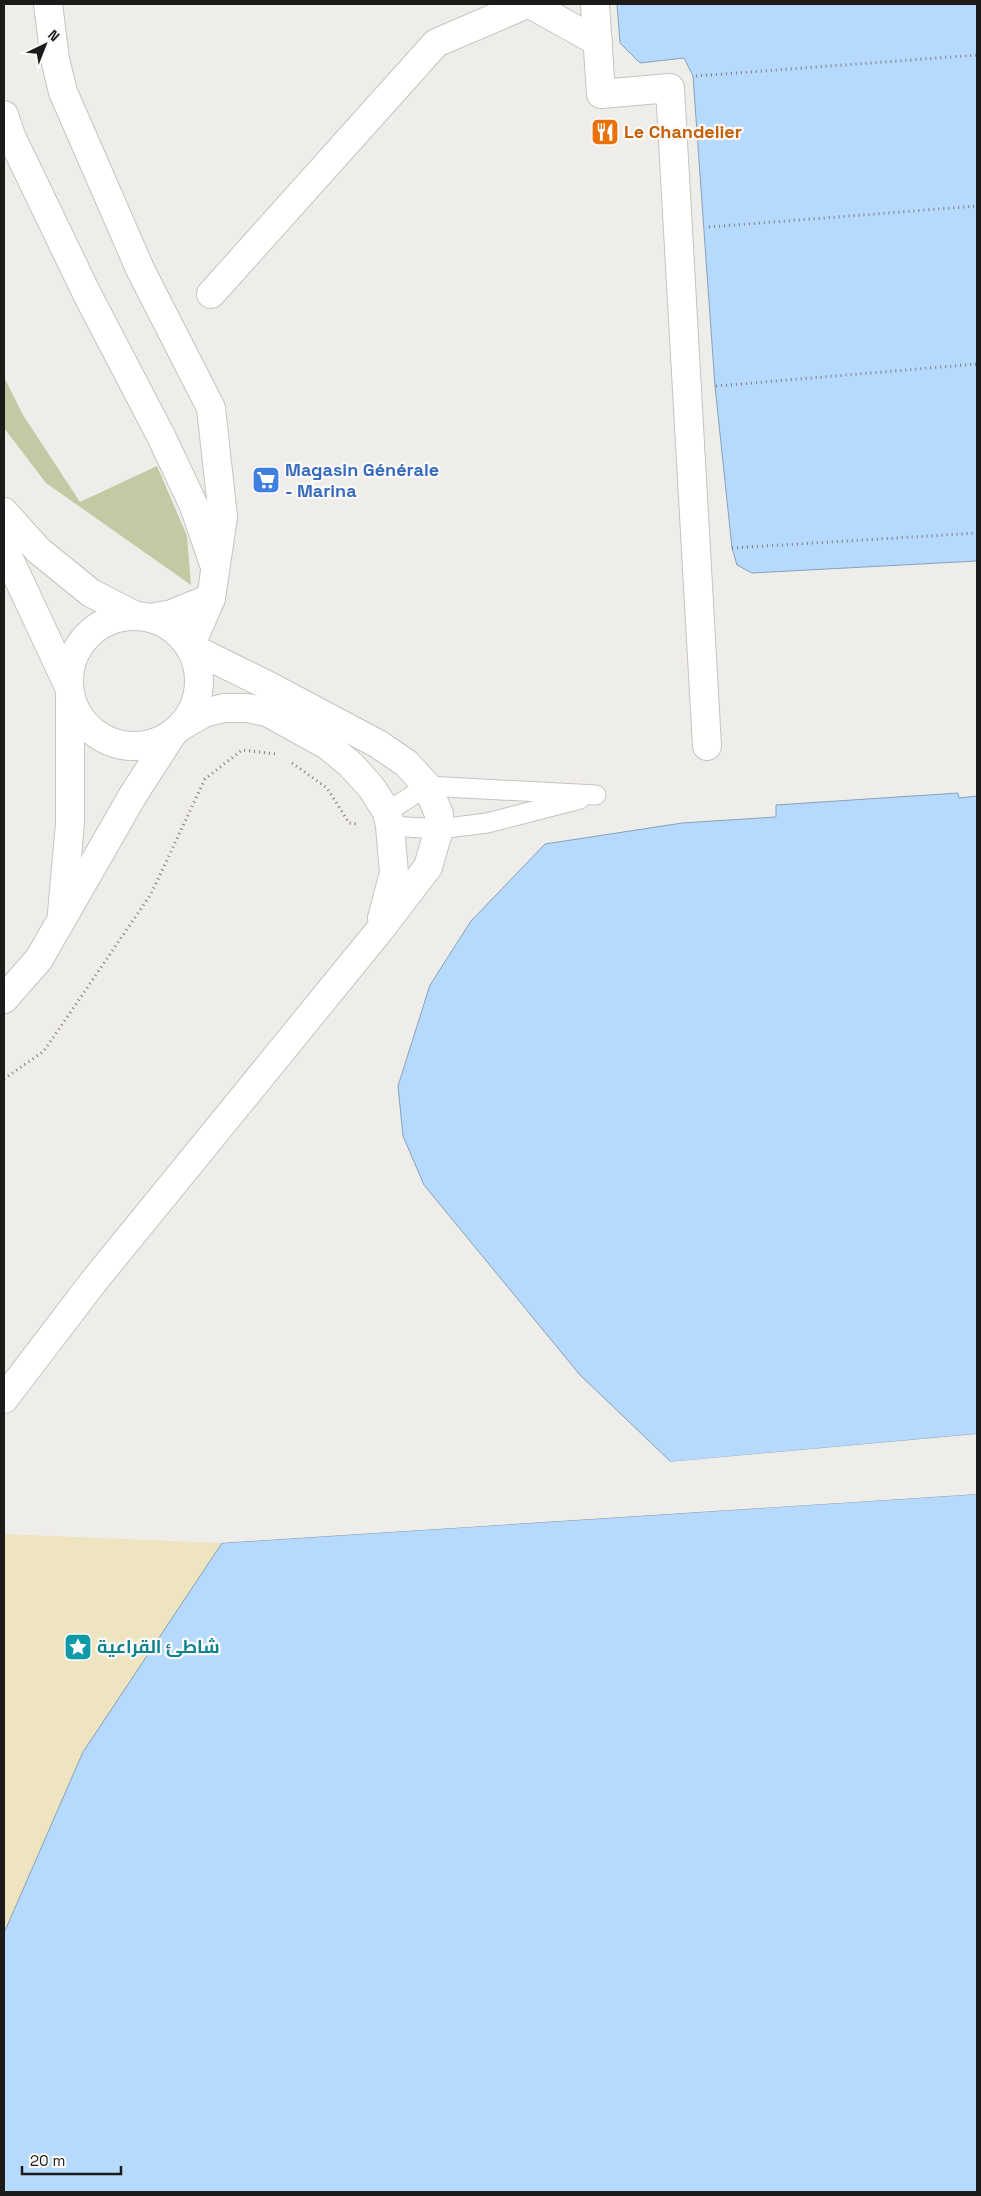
<svg xmlns="http://www.w3.org/2000/svg" width="981" height="2196" font-family="'Space Grotesk',Cairo,sans-serif">
<style>
.green{fill:#c5c9a3}
.sand{fill:#eee4bf}
.water{fill:#b5dafe;stroke:#87a1ba}
.pier{fill:#efedea}
.lines{fill:none;stroke-linecap:round;stroke-linejoin:round}
.lane-casing{stroke:#c6c4c1;stroke-width:21}
.street-casing{stroke:#c6c4c1;stroke-width:30}
.secondary-casing{stroke:#c6c4c1;stroke-width:30}
.path{stroke:#7f7d7b;stroke-width:3;stroke-dasharray:1 4;stroke-linecap:butt}
.lane{stroke:#fff;stroke-width:19}
.street{stroke:#fff;stroke-width:28}
.secondary{stroke:#fff;stroke-width:28}
.labels{text-anchor:middle;stroke-width:4.5;stroke-linejoin:round;paint-order:stroke}
.food-label{font-size:18px;font-weight:bold;fill:#c56008;stroke:#fcfaf8;text-anchor:start}
.shop-label{font-size:18px;font-weight:bold;fill:#366cbe;stroke:#fcfaf8;text-anchor:start}
.culture-label{font-size:18px;font-weight:bold;fill:#0d838f;stroke:#fcfaf8;text-anchor:start}
</style>
<rect width="100%" height="100%" fill="#efedea"/>
<polygon class="green" points="4,377 23,415 80,502 157,466 187,536 191,585 46,483 4,428"/>
<polygon class="sand" points="4,1534 222,1543 83,1752 4,1933"/>
<g class="water">
<polygon points="617,4 977,4 977,561 752,573 737,565 732,548 715,386 693,76 684,58 640,63 620,43"/>
<polygon points="958,793 959,798 977,796 977,1434 671,1462 580,1375 424,1185 403,1136 398,1086 430,985 471,921 545,844 682,823 776,817 776,805"/>
<polygon points="977,1494 977,2192 4,2192 4,1933 83,1752 222,1543"/>
</g>
<g class="pier">
<polygon points="977,1434 977,1437 672,1464 668,1462"/>
<polygon points="977,1492 977,1494 219,1543 222,1541"/>
</g>
<g class="lines">
<defs>
<g id="lane">
<polyline points="387,812 427,786 596,795"/>
<polyline points="390,826 439,829 487,823 580,799"/>
</g>
<g id="street">
<polyline points="48,4 55,59 63,92 141,271 211,408 223,517 211,598"/>
<polyline points="530,4 598,42"/>
<polyline points="595,4 601,94 670,88 707,746"/>
<polyline points="4,115 11,136 87,294 161,436 194,506 214,564"/>
<polyline points="211,294 436,43 527,4"/>
<polyline points="151,618 172,614 211,598 190,647"/>
</g>
<g id="secondary">
<polyline points="4,512 38,550 91,593 134,615"/>
<polyline points="4,548 69,687"/>
<circle cx="134" cy="681" r="65"/>
<polyline points="183,725 204,713 224,708 247,708 267,712 327,745 350,764 371,787 387,812 390,826 394,873 382,918"/>
<polyline points="62,913 70,823 70,697"/>
<polyline points="4,999 39,959 133,795 173,733"/>
<polyline points="4,1399 94,1281 379,931 428,867 439,829 439,814 427,786 406,763 378,744 271,687 190,647"/>
</g>
</defs>
<use href="#lane" class="lane-casing"/>
<use href="#street" class="street-casing"/>
<use href="#secondary" class="secondary-casing"/>
<g class="path">
<polyline points="696,76 977,55"/>
<polyline points="709,227 977,206"/>
<polyline points="716,386 977,364"/>
<polyline points="732,548 977,533"/>
<polyline points="292,763 327,788 349,823 358,824"/>
<polyline points="4,1079 44,1051 151,894 205,779 242,750 276,754"/>
</g>
<use href="#lane" class="lane"/>
<use href="#street" class="street"/>
<use href="#secondary" class="secondary"/>
</g>
<defs>
<symbol id="restaurant-square" viewBox="-11 -11 22 22"><rect x="-9" y="-9" width="18" height="18" rx="4" fill="#e8710a" stroke="#fcfaf8"/><path d="M-5-6h1v4h1v-4h1v4h1v-4h1v5L-1.5 .5V6h-2V.5L-5-1ZM5-6V6H3V1.5H1.5Q1.5-4 5-6Z" fill="#fff"/></symbol>
<symbol id="supermarket-square" viewBox="-11 -11 22 22"><rect x="-9" y="-9" width="18" height="18" rx="4" fill="#3f7fe0" stroke="#fcfaf8"/><path d="M-6-5.5h2.5l.6 2H6L4.5 2H-2.5L-4.4-4H-6ZM-1.5 3.2a1.3 1.3 0 1 0 .1 0ZM3 3.2a1.3 1.3 0 1 0 .1 0Z" fill="#fff"/></symbol>
<symbol id="sight-square" viewBox="-11 -11 22 22"><rect x="-9" y="-9" width="18" height="18" rx="4" fill="#0f9aa8" stroke="#fcfaf8"/><path d="M0-6L1.8-2.2L6-1.7L2.9 1.2L3.7 5.4L0 3.3L-3.7 5.4L-2.9 1.2L-6-1.7L-1.8-2.2Z" fill="#fff"/></symbol>
</defs>
<g fill-rule="evenodd">
<use href="#restaurant-square" x="589" y="116" width="32" height="32"/>
<use href="#supermarket-square" x="250" y="464" width="32" height="32"/>
<use href="#sight-square" x="62" y="1631" width="32" height="32"/>
</g>
<g class="labels">
<g class="food-label">
<text x="624" y="138">Le Chandelier</text>
</g>
<g class="shop-label">
<text x="285" y="476">Magasin Générale<tspan x="285" dy="21">- Marina</tspan></text>
</g>
<g class="culture-label">
<text x="97" y="1653">شاطئ القراعية</text>
</g>
</g>
<rect width="981" height="2196" fill="none" stroke="#1c1b1a" stroke-width="10"/>
<g transform="translate(45 45) rotate(43)" stroke="#fcfaf8" stroke-width="4" paint-order="stroke">
<path d="M0-4L9 19L0 12L-9 19Z" fill="#1c1b1a"/>
<text y="-8" font-size="14" font-weight="bold" text-anchor="middle" fill="#1c1b1a">N</text>
</g>
<path d="M22 2166v8h99v-8" fill="none" stroke="#1c1b1a" stroke-width="2.5"/>
<text x="30" y="2166" font-size="15" fill="#1c1b1a" stroke="#fcfaf8" stroke-width="4" paint-order="stroke">20 m</text>
</svg>
